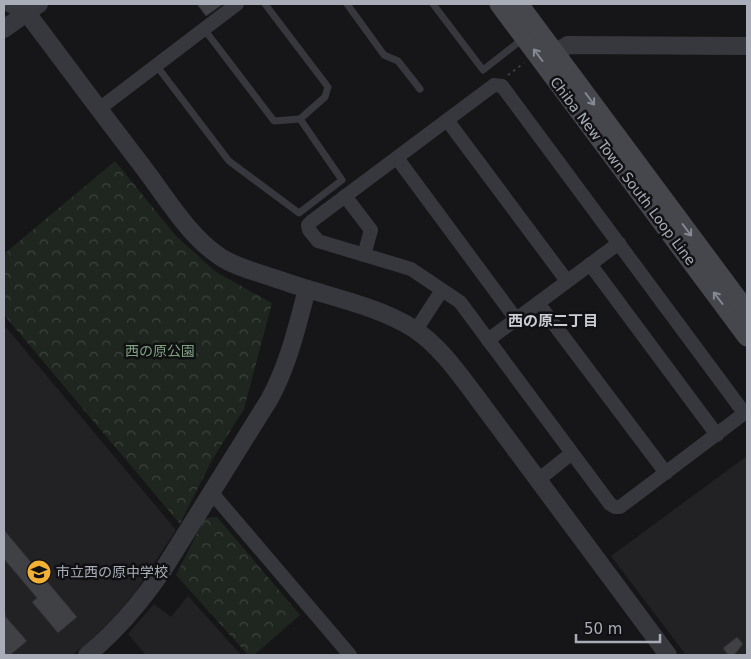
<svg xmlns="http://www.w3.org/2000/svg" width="751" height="659" font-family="'DejaVu Sans','Noto Sans JP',sans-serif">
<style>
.built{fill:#222225}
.forest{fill:url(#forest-crowns)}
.building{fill:#404145;stroke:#303034}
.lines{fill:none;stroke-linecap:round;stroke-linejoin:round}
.path{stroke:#3d3f44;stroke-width:2;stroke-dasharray:2.5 4;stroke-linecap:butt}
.service{stroke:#37383d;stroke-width:7}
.minor{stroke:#37383d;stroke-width:14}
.tertiary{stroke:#37383d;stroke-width:18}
.secondary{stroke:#45474d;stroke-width:19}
.oneway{stroke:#858993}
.labels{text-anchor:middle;stroke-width:5;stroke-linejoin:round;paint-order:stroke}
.street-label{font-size:14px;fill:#a8adb8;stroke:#111113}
.park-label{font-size:14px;fill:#7fa381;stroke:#111113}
.poi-label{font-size:14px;fill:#a8adb8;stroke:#111113;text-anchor:start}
.neighbourhood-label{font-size:15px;font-weight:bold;fill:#c9ccd4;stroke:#111113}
</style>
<defs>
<pattern id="forest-crowns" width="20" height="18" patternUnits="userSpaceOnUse" patternTransform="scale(1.25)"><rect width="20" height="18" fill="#1e261f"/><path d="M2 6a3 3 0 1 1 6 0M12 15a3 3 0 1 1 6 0" fill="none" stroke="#3c433d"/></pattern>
</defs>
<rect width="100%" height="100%" fill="#161618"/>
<g class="built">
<polygon points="4,325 176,530 136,591 117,614 90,641 72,655 4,655"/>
<polygon points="747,456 747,655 686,655 611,556"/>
<polygon points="188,596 241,655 146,655 128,634 154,604 171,617"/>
</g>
<g class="forest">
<polygon points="115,161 176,236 216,272 272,303 244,409 212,460 180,524 4,315 4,254"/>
<polygon points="217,517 300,615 254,655 248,655 176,575 205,518"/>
</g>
<g class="building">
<polygon points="197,4 223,4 206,16"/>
<polygon points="4,530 77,617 58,633 32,602 37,598 4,559"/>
<polygon points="4,611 6,615 5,616 27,641 10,655 4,655"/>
<polygon points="737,637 743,644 734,655 728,655 723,648"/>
</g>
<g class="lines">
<polyline class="path" points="508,75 524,63"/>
<g class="service">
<polyline points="347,4 384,55 398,61 420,89"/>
<polyline points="433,4 483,70 524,38"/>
<polyline points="204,29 274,121 300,119"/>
<polyline points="156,65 229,161 299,213 342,180 300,119 325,97 328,87 265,4"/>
</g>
<g class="minor">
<polygon points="494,85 502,86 742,410 742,415 620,507 615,507 610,504 460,302 411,269 318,241 309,230 308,225 312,221"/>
<polyline points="99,109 237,4"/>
<polyline points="447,120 567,281"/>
<polyline points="397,158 516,319"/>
<polyline points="345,196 371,230 364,255"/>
<polyline points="590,264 717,435"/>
<polyline points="538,303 666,473"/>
<polyline points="416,330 442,290"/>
<polyline points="488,340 619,243"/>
<polyline points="538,480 572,453"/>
<polyline points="212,493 350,655"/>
</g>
<g class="tertiary">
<path d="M11 4 27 13C65 64 104 116 143 167 166 197 188 235 219 256 236 268 264 274 283 281 325 296 377 305 414 329 440 346 460 375 478 399L668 655"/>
<polyline points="4,29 39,4"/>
<polyline points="555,53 568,45 747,46"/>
<path d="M87 655C117 631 141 602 163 570L269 400C288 366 297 327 307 289"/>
</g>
<g class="secondary">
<polyline points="499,4 747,337"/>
<polyline points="519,4 747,311"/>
</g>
</g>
<defs><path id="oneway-shaft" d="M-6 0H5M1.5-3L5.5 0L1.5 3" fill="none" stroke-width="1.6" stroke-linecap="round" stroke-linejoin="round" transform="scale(1.25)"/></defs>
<g class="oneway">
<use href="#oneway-shaft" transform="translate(538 55) rotate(-127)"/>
<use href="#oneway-shaft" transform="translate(590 99) rotate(53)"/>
<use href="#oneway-shaft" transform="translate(687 230) rotate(53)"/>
<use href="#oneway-shaft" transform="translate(718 298) rotate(-127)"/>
</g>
<defs>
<symbol id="school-disc" viewBox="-11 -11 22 22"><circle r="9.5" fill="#f2b134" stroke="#111113"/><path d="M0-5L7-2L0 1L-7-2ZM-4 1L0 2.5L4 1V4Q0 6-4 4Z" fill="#111"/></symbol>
</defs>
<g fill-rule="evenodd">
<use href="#school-disc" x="25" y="558" width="28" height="28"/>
</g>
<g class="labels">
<g class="street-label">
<text transform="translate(623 171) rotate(53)" y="5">Chiba New Town South Loop Line</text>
</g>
<g class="park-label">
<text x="160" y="356">西の原公園</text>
</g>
<g class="poi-label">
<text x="56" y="577">市立西の原中学校</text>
</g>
<g class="neighbourhood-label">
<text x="553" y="326">西の原二丁目</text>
</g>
</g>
<rect width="751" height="659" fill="none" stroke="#a8adb8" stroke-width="10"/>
<path d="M576 634v8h84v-8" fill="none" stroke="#a8adb8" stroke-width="2.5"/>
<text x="584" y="634" font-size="15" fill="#a8adb8" stroke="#111113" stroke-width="4" paint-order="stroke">50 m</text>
</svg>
